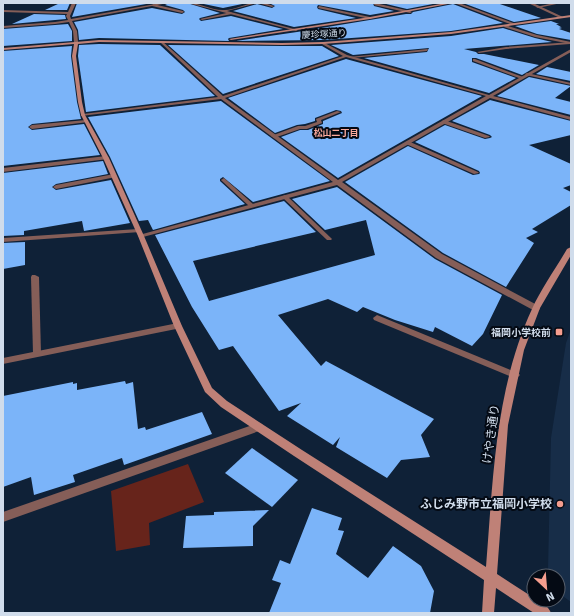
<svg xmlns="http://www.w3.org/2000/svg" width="574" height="616" font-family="Signika,'Noto Sans JP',sans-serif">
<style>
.built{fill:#172d48}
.green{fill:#67241b}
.building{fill:#7bb4f9}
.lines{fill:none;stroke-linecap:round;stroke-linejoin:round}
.lane{fill:#855e58;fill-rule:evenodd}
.street{fill:#855e58;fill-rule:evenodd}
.secondary{fill:#bf8177;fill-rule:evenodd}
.poi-dot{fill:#f59d8e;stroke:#040a14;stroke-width:1.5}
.labels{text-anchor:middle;stroke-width:4;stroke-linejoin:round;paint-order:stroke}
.far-street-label{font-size:9px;fill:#d0dceb;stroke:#040a14}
.far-neighbourhood-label{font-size:9px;font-weight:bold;fill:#fba99b;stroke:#040a14}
.poi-label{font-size:10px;font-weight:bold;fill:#d0dceb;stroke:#040a14;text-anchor:end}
.near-street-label{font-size:12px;fill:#d0dceb;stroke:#040a14}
.near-poi-label{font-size:12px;font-weight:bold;fill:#d0dceb;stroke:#040a14;text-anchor:end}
</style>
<rect width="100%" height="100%" fill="#0f2137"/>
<polygon class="built" points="571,329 571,602 560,594 558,590 558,576 551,576 548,570 551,438 566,343"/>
<polygon class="green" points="188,464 204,502 149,523 150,545 116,551 111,491"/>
<g class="building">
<polygon points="60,3 70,3 67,10 45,10"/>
<polygon points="77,3 152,3 72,17"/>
<polygon points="169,3 187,3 220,13 200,18 199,19 201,21 231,16 283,29 229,38 228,39 229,41 99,38 79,40 78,30 74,22 152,8 182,14 185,12 183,10 165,5"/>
<polygon points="199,3 247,3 223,8"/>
<polygon points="269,3 373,3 374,6 394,11 370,15 318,5 317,7 318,9 356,18 294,27 233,11 257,4 272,8 275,6"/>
<polygon points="382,3 438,3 407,9"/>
<polygon points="463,3 497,3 541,18 514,22"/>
<polygon points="453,4 503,23 451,31 323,40 236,41 297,32 406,14 411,14 413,12"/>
<polygon points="34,14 65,15 66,19 12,24"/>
<polygon points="551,21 559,24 556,24 561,27 559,27 562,28 559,29 571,33 571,40 537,34 515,26"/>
<polygon points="68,24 72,31 72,41 3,46 3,29"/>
<polygon points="503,28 535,38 552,42 464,49 476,52 478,54 484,54 539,65 522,75 476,58 472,58 472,62 516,78 489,93 364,58 427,52 429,48 353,55 331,45 451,36"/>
<polygon points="99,44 160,45 215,96 86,112 78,56 79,45"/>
<polygon points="168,45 282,46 322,46 339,56 223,94"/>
<polygon points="72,46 71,56 77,102 81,119 32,124 28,127 32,130 84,124 100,155 3,166 3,51"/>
<polygon points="346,59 482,96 338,178 281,137 300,130 308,130 323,124 323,121 342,113 341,111 336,110 315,118 315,121 305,124 297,125 275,133 228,98"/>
<polygon points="547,67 571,72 571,81 536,74"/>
<polygon points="529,77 571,86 555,98 571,102 571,115 497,96"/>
<polygon points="490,100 571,121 571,135 529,145 571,164 571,185 563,188 571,192 571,205 532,229 538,232 526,238 534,243 506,287 443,253 345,182 408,146 473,175 479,174 480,173 479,171 415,142 445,125 485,139 490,138 492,137 490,135 452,121"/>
<polygon points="221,101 330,181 253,202 223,177 220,179 220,181 245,204 153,230 148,220 139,221 110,157 88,117"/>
<polygon points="103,161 108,174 56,184 52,187 56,190 111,180 130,223 84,231 82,221 24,231 24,235 3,236 3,173"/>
<polygon points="337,187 435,259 502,295 483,334 472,346 435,327 433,332 395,320 363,307 357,312 328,299 278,315 321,366 326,361 434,419 421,435 430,457 401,460 387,478 336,447 340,437 333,445 287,416 301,403 279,411 233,346 219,350 192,307 155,235 284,201 316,232 193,261 209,301 375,255 366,220 325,230 292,199"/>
<polygon points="25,242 25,265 3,269 3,243"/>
<polygon points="125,381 126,384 133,382 138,429 145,427 146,430 202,412 212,434 124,465 122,458 73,475 75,482 34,495 31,477 3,487 3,396 73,382 73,384 77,383 77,390"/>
<polygon points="252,448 298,480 272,507 225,473"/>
<polygon points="312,508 342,518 338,530 344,531 336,554 368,578 393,546 421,566 434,591 430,613 269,613 281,583 272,580 280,560 290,564"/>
<polygon points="269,510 253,526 253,546 183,548 186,516 214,515 214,512"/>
</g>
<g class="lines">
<g class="lane">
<polygon points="258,3 264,3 274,6 272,7"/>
<polygon points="375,3 410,11 412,12 410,13 374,5"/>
<polygon points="554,3 561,3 538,8 536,7"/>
<polygon points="153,4 183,11 184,12 182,13 152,6"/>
<polygon points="319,6 370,17 372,18 370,19 318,8"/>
<polygon points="231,12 232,14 202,20 200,19"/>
<polygon points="571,42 570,44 506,49 479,53 477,52 506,47"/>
<polygon points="428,49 427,51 351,58 349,57"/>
<polygon points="473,59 475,59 523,77 519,78 473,61"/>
<polygon points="527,73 571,83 571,85 526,75 525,74"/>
<polygon points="337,111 341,112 321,120 322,123 307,129 300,129 274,138 271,136 298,126 305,126 317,122 316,119"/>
<polygon points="86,120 88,120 88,122 32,129 29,127 32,125"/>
<polygon points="444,120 489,136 490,137 485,138 442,123 442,121"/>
<polygon points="408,141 478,172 479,173 474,174 406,144 406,142"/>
<polygon points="106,156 109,158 108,159 3,172 3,168"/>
<polygon points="114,174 116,175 116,177 56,189 53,187 56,185"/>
<polygon points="224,178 253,204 253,206 249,206 222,181 221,180"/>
<polygon points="285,195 287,196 331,238 332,239 331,240 327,240 283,198 283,196"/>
<polygon points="32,275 35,275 39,277 41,354 40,356 34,356 33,354 31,277"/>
<polygon points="377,315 518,373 520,375 518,377 512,377 374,320 373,318"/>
</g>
<g class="street">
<polygon points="72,3 76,3 70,16 71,19 161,3 168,3 72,21 77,31 78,42 76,43 74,42 73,31 69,22 55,24 3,28 3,26 55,22 68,20 66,16 67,14 3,12 3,10 68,12"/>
<path d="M188 3C200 3 211 10 223 10 233 11 245 3 257 3L227 11 298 30 296 31Z"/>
<polygon points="454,3 459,3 516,24 513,25"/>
<polygon points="528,3 533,3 563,17 560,18"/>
<polygon points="505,25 537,35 571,42 571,44 535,37 504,27"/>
<path d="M162 41 223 96 343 56 322 44 323 42 347 55 489 95 571 49V52L493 96 571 117V120L490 98 342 182 442 254 539 306 540 308 539 310H533L436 258 337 185 143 237H139L138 236 139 235 333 182 221 99 81 116V114H83L218 97 161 43ZM346 57 486 96 338 180 225 98Z"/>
<polygon points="138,229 141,231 140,232 3,242 3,238"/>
<polygon points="178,323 182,326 181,328 3,364 3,358"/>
<polygon points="258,423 262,424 263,427 262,430 3,522 3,512"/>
</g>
<g class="secondary">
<polygon points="446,3 453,3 370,19 231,40 229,39 370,17"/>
<path d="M571 15V17L451 34 323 44 282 45 99 42 78 44 76 56 82 102 85 115 109 158 144 236 182 326 212 388 227 401 302 450 486 567C493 480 495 389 532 309 541 289 556 268 567 249L571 247V255L540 308 524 350 508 425 497 574 534 598V600C541 601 549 607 551 613H534L496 588 494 613H482L484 580 294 456 221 407 205 392 174 326 138 236 103 158 81 115 78 102 72 56 74 44 3 50V48L99 40 282 43 323 42 451 32Z"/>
</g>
</g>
<g class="poi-dot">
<rect x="555" y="328" width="8" height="8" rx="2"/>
<circle cx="560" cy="504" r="4"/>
</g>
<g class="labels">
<g class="far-street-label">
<text transform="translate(324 34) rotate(-3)" y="3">慶珍塚通り</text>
</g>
<g class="far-neighbourhood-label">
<text x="336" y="136">松山二丁目</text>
</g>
<g class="poi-label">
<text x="551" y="336">福岡小学校前</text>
</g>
<g class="near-street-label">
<text transform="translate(491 434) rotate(-82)" y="4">けやき通り</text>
</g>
<g class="near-poi-label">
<text x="552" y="508">ふじみ野市立福岡小学校</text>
</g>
</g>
<rect width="574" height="616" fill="none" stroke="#d0dceb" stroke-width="8"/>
<g transform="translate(546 588) rotate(154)"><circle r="19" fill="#040a14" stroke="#565e6a"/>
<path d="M0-3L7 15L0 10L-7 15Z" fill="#f59d8e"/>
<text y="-6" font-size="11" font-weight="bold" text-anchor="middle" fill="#d0dceb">N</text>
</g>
</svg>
